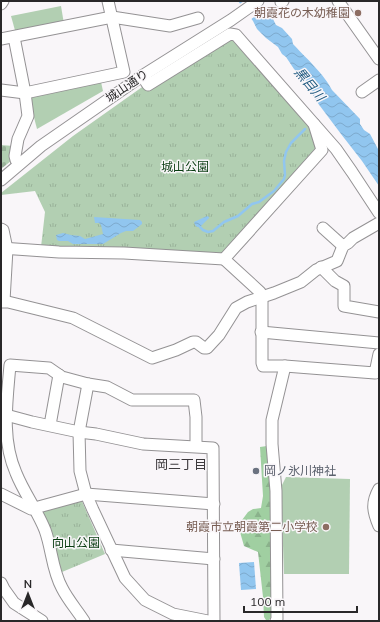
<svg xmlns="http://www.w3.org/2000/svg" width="380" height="622" font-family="Mulish,'Noto Sans JP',sans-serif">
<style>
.green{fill:#b2cfb2}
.forest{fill:url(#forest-firs)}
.cemetery{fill:url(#cemetery-stones)}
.park{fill:url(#park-tufts)}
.water{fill:url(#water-waves)}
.pier{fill:#f9f6f9}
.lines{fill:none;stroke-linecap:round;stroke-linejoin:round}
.stream{stroke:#91c6ef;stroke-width:2.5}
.minor-casing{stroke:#949294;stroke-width:13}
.minor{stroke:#fff;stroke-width:11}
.education-dot{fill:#8d6e63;stroke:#f9f6f9;stroke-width:1.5}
.worship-dot{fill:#6b7280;stroke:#f9f6f9;stroke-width:1.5}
.labels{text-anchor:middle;stroke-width:3;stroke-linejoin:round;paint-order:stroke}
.education-label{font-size:12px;fill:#785e54;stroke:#f9f6f9;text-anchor:end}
.street-label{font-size:12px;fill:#292829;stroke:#f9f6f9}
.park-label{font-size:12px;fill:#083b10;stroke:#f9f6f9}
.worship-label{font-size:12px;fill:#5b616d;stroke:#f9f6f9;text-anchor:start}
.water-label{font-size:13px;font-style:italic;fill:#1c587f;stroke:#f9f6f9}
.neighbourhood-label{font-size:13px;fill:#3d3a3d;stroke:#f9f6f9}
</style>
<defs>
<pattern id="forest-firs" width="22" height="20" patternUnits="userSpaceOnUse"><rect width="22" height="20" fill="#a0cfa1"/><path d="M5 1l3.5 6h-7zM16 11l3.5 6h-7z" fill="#8ab28b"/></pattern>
<pattern id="cemetery-stones" width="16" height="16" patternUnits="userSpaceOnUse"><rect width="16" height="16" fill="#b2cfb2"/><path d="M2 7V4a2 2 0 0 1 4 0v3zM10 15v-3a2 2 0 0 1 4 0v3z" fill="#99b299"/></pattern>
<pattern id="park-tufts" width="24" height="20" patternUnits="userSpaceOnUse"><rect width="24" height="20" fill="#b2cfb2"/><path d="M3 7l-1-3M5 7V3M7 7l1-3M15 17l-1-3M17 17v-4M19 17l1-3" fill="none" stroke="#99b299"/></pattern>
<pattern id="water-waves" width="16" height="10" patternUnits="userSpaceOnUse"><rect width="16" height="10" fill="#91c6ef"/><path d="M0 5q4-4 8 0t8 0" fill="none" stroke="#7daacd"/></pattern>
</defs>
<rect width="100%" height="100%" fill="#f9f6f9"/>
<g class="green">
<polygon points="61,6 64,24 16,34 11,16"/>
<polygon points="101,82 103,91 37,129 29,98"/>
<polygon points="286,477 350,479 349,574 284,574 281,487"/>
</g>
<polygon class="forest" points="267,446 270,450 272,489 272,616 269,620 266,620 264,617 263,597 258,552 244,546 240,532 239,524 248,512 253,509 261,508 263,496 260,447"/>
<polygon class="cemetery" points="1,145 13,146 11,161 1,169"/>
<g class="park">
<polygon points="230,36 305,119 318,149 222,257 41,247 45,212 35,191 1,195 1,193 73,136 145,85"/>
<polygon points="81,499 105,554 62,572 46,520 41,512 42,510"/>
</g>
<g class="water">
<path d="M238 1H256L273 19 276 25 282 28 292 39 293 44C304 56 325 75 332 90L360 119V124L364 130 370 134 378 149H379V186L362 161 341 134 314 98 312 92 306 81 294 69 286 57 282 54 278 47 266 38 257 29 253 21Z"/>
<polygon points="207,216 209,217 209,218 200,227 197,227 195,225 194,222"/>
<polygon points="94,217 140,220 142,222 142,224 133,231 126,231 121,233 103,244 73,244 68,241 59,241 57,240 56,235 63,233 71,235 80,236 85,239 103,234 101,225 99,223 95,223"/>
<polygon points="254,562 256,589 241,590 239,563"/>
</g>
<polygon class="pier" points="244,1 259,1 266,8 250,20 238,5"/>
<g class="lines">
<polyline class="stream" points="200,227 203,230 208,232 213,231 224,222 238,216 252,204 259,202 274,191 284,179 285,175 284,161 286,152 291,143 305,129"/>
<defs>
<g id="minor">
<polyline points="338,1 379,59"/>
<polyline points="281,2 283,1"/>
<polyline points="1,4 3,1"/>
<polyline points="14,37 25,93 28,116 18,139 15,156 16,160 19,164"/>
<polyline points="1,39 112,17 170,26 198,18"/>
<polyline points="142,76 148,85 230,34 236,35 336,149 352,172 379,213"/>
<polyline points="1,90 25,93 124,72 108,1"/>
<polyline points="362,92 379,80"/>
<polyline points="1,180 41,146 142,76 231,20 258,1"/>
<polyline points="323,228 343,246"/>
<polyline points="1,229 3,230 7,249 4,301"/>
<polyline points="1,248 59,252 124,253 224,259 322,150 314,124"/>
<polyline points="224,259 260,292 262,297 262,363 263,366 285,366 375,373 379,354"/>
<polyline points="321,267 335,281 344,286 344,306 379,312"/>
<polyline points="1,302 8,302 73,318 152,358 176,350 193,342 196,342 204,348 207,348 219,335 236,308 247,302 274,293 301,282 316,270 337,261 343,246 348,243 353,238 379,223"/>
<polyline points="261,332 379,343"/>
<polyline points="88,384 79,432 80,471 86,494 93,510 125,578 145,600 173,614 208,621"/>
<polyline points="6,415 32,422 79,432 96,434 143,444 213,448 214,621"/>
<polyline points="50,425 59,375"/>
<path d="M379 489C371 503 373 512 379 526"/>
<polyline points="1,494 31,509 86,494 214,504"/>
<polyline points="111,550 214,559"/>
<polyline points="1,583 4,589 14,603 42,621"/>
<path d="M84 621C77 610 68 600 62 588 52 570 52 549 45 530 37 510 24 493 16 473 1 439 7 401 10 365L49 368 62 377 88 384 107 387 132 400H194L196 417V446"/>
<polyline points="276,621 277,619 276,491 272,444 272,420 285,366"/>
</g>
</defs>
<use href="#minor" class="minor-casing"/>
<use href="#minor" class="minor"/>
</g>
<g class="education-dot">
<circle cx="358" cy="13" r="4"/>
<circle cx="326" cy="527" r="4"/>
</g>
<circle class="worship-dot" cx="256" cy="471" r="4"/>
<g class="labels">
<g class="education-label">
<text x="350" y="17">朝霞花の木幼稚園</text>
<text x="318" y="531">朝霞市立朝霞第二小学校</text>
</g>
<g class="street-label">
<text transform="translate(127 86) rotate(-34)" y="4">城山通り</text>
</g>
<g class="park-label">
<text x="185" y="171">城山公園</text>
<text x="76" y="547">向山公園</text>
</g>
<g class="worship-label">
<text x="264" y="475">岡ノ氷川神社</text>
</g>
<g class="water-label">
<text transform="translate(310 84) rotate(50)" y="5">黒目川</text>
</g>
<g class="neighbourhood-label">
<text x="181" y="469">岡三丁目</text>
</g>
</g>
<rect width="380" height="622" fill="none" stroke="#292829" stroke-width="4"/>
<g transform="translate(28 594)" stroke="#f9f6f9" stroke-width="3" paint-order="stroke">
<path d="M0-3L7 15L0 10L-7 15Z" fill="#292829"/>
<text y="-6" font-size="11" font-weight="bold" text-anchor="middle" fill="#292829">N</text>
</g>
<path d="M244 606v6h113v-6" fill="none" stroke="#292829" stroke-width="2"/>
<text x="250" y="606" font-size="12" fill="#292829" stroke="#f9f6f9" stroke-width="3" paint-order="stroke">100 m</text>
</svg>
